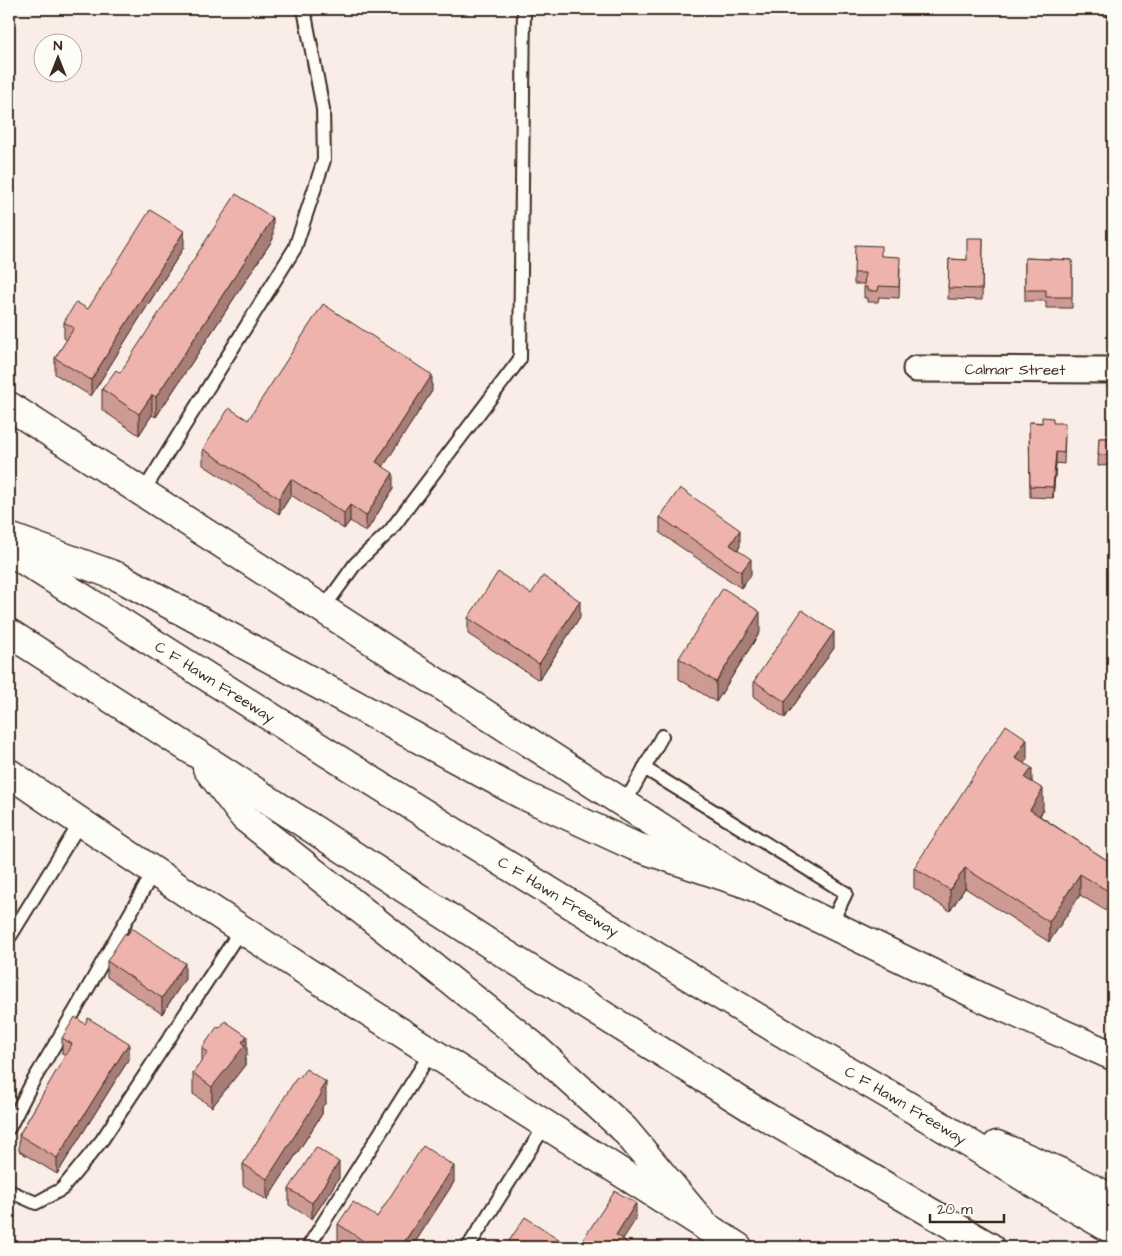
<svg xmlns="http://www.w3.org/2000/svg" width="1122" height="1256" font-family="'Architects Daughter',sans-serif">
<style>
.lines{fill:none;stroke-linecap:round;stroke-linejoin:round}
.service-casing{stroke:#3b2a1e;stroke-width:16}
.minor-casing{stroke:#3b2a1e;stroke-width:29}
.secondary-casing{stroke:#3b2a1e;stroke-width:31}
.motorway-casing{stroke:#3b2a1e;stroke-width:31}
.service{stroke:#fdfcf7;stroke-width:12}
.minor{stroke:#fdfcf7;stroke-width:25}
.secondary{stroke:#fdfcf7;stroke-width:28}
.motorway{stroke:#fdfcf7;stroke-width:28}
.wall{fill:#cd9a94;stroke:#3b2a1e}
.shaded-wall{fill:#a77d78;stroke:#3b2a1e}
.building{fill:#eeb3ac;stroke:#3b2a1e}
.labels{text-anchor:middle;stroke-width:4;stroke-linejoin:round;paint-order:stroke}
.street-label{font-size:15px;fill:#3b2a1e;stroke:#fdfcf7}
</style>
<rect width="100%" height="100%" fill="#faede8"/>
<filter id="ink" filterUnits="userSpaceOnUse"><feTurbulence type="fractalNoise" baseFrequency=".02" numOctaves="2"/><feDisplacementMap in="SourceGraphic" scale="10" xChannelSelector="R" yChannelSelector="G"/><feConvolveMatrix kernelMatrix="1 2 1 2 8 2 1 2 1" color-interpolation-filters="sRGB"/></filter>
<g filter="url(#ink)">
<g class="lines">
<defs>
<g id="service">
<polyline points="143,492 295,248 324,160 323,109 304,9"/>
<polyline points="323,609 356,563 390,531 520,359 524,9"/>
<polyline points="644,768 846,893 831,924"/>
<polyline points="624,805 662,736"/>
<polyline points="11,935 80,823"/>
<polyline points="9,1128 32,1083 76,1009 154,871"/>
<polyline points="9,1191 36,1203 62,1189 102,1140 242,928"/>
<polyline points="308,1247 432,1051"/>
<polyline points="468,1247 546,1124"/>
</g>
<g id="minor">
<path id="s1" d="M916 369 1113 370"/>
</g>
<g id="secondary">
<polyline points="9,406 750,885 985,999 1113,1056"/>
<path d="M9 773C247 938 494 1091 738 1247"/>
</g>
<g id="motorway">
<polyline points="9,537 119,577 521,794 634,846 750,885"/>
<path id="s2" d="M9 551C265 714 522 877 783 1033 826 1059 870 1083 913 1109 980 1149 1045 1192 1113 1230"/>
<polyline points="9,633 196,753 499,950 758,1112 990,1247"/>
<polyline points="207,768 244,817 532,1045 624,1129 706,1227"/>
<polyline points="997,1145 1062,1173 1113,1199"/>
</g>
</defs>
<use href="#service" class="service-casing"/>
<use href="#minor" class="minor-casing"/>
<use href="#secondary" class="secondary-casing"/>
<use href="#motorway" class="motorway-casing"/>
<use href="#service" class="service"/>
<use href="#minor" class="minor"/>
<use href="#secondary" class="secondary"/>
<use href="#motorway" class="motorway"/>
</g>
<g class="wall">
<polygon points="1085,9 1113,9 1113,17 1102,16 1102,10 1085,10"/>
<polygon points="983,238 982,300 948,299 949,259 967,260"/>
<polygon points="273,239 156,417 152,415 139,435 102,410 102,389"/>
<polygon points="184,247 91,396 55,374 55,358 67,340 64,338 64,322 88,309"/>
<polygon points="881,256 900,268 899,298 879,297 878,302 867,302 867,298 864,298 864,284 854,284 854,273"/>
<polygon points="1025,258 1072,260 1072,308 1046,308 1046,301 1025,301"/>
<polygon points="432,391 383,466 393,489 366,532 350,521 344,529 291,495 279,514 203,465 203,449 248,420"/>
<polygon points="1029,422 1053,423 1065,434 1064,464 1056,463 1053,498 1030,497"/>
<polygon points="1113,422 1113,465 1098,466 1099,438 1110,438"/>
<polygon points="660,517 740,546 738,550 751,575 741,588 660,533"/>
<polygon points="531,594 580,617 539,680 468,634 468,618"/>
<polygon points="760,632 716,702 679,679 679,658"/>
<polygon points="834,648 785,718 754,697 754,681"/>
<polygon points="1027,760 1025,764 1043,810 1040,816 1113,864 1113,915 1080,895 1049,942 965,888 950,911 914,888 914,868"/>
<polygon points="107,961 185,979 162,1014 107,977"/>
<polygon points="62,1038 129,1059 57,1174 19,1151 19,1135 66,1056 62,1054"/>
<polygon points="202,1048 247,1056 245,1058 245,1065 212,1107 193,1094 193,1073 202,1061"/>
<polygon points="326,1103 322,1107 322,1114 267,1200 243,1185 243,1164"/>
<polygon points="339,1178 312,1219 289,1205 289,1189"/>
<polygon points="454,1182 412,1247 348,1247 338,1240 338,1224 377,1217"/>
</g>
<g class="shaded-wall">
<polygon points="273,218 273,239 156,417 156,397"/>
<polygon points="184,231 184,247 91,396 91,380"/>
<polygon points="432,375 432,391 376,478 376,462"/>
<polygon points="152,395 152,415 139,435 139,414"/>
<polygon points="1056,452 1056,463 1053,498 1053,487"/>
<polygon points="393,473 393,489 366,532 366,516"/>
<polygon points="291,479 291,495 279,514 279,498"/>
<polygon points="350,505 350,521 344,529 344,513"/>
<polygon points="740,530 740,546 730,561 730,545"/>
<polygon points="751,559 751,575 741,588 741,572"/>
<polygon points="580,601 580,617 539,680 539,664"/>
<polygon points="760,612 760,632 716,702 716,682"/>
<polygon points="834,632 834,648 785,718 785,702"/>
<polygon points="1027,739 1027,760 1015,779 1015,758"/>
<polygon points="1032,768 1032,789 1025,778"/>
<polygon points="1043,789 1043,810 1030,831 1030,810"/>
<polygon points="965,868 965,888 950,911 950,890"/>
<polygon points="1080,874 1080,895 1049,942 1049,922"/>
<polygon points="185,963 185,979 162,1014 162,998"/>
<polygon points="247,1036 247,1056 245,1058 245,1065 212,1107 212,1087"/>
<polygon points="129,1043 129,1059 57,1174 57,1158"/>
<polygon points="326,1082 326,1103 322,1107 322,1114 267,1200 267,1179"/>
<polygon points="339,1162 339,1178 312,1219 312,1203"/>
<polygon points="454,1166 454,1182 412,1247 401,1247"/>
<polygon points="636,1203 636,1219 618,1247 616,1235"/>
</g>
<g class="building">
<polygon points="236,194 273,218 156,397 152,395 139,414 102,389 116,370 120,373"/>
<polygon points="150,210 184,231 91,380 55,358 74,328 64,322 76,302 88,309"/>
<polygon points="967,238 983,238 982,289 948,288 949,259 967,260"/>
<polygon points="855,245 881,246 881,256 900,257 899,287 879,286 878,291 867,291 867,287 864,287 865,273 854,273"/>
<polygon points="1025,258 1072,260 1072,297 1046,297 1046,290 1025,290"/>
<polygon points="323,304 432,375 376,462 393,473 366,516 350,505 344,513 291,479 279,498 203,449 229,408 248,420"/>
<polygon points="1042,417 1053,418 1053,423 1065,423 1064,453 1056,452 1053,487 1030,486 1029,422 1042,423"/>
<polygon points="1110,422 1113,422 1113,454 1098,455 1099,438 1110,438"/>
<polygon points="680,488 740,530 730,545 751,559 741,572 660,517"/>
<polygon points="498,572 531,594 543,576 580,601 539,664 468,618"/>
<polygon points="723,588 760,612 716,682 679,658"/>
<polygon points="802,610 834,632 785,702 754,681"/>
<polygon points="1006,725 1027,739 1015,758 1032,768 1025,778 1043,789 1030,810 1113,864 1113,894 1080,874 1049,922 965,868 950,890 914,868"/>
<polygon points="132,928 185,963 162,998 107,961 125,933 127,935"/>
<polygon points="75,1017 85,1024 88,1018 129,1043 57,1158 19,1135 72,1044 62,1038"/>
<polygon points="225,1021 247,1036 242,1042 245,1045 212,1087 193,1073 208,1052 202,1048 217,1027 220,1028"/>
<polygon points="306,1069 326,1082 320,1091 322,1093 267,1179 243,1164 297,1077 299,1078"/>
<polygon points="423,1146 454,1166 401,1247 366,1247 360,1243 362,1240 338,1224 353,1202 377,1217"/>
<polygon points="316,1147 339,1162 312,1203 289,1189"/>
<polygon points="615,1191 636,1203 616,1235 634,1247 578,1247"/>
<polygon points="525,1217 571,1247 505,1247"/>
</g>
</g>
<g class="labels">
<g class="street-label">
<text dy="5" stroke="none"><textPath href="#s1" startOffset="99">Calmar Street</textPath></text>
<text dy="5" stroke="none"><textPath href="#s2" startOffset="244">C F Hawn Freeway</textPath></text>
<text dy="5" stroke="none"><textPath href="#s2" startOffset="649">C F Hawn Freeway</textPath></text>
<text dy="5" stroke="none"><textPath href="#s2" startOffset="1054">C F Hawn Freeway</textPath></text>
</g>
</g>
<rect width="1122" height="1256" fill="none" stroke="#fdfcf7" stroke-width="30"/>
<rect x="15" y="15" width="1092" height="1226" fill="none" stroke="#3b2a1e" stroke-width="2" filter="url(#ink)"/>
<g transform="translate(58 58)"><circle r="24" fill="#fdfcf7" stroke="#afa8a0"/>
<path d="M0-4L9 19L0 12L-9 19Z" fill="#3b2a1e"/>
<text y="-8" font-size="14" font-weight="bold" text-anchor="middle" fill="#3b2a1e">N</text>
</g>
<path d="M930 1214v8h74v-8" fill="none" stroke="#3b2a1e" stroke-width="2.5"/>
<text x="937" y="1214" font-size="15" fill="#3b2a1e" stroke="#fdfcf7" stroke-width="4" paint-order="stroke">20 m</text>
</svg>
